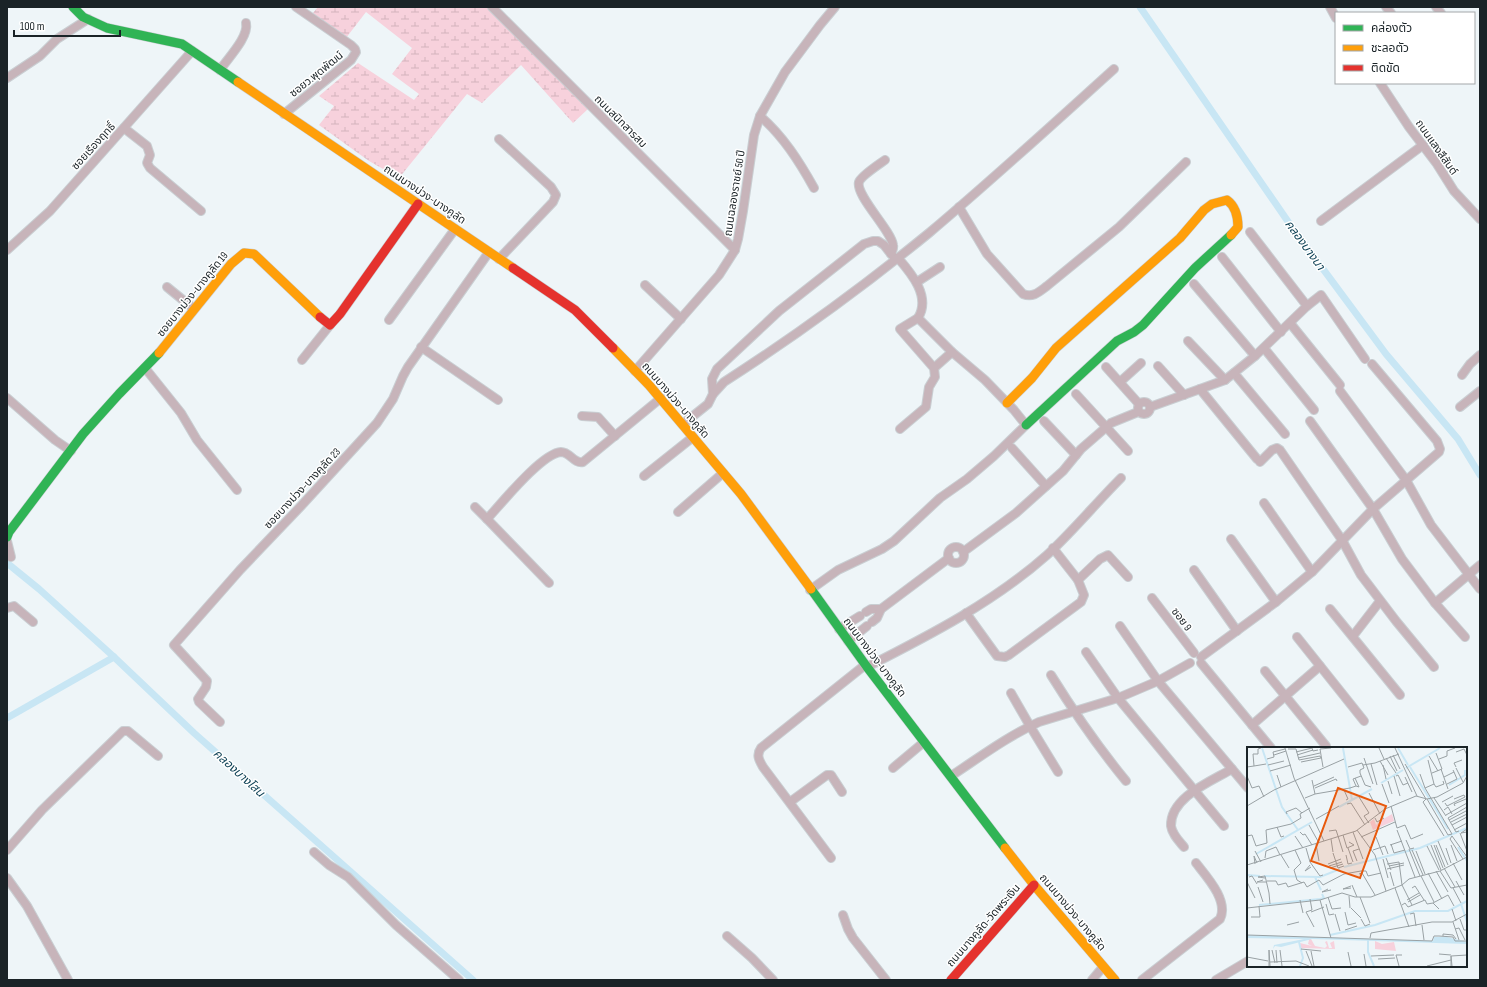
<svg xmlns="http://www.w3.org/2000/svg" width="1487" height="987" font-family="'Sofia Sans Condensed','Noto Sans Thai',sans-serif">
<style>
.wetland{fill:url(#wetland-marsh)}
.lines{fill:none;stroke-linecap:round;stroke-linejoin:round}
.canal{stroke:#c8e6f4;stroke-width:7}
.street-casing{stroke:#c9ced2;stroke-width:10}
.fast-casing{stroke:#c9ced2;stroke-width:10}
.slow-casing{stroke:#c9ced2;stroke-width:10}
.jam-casing{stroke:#c9ced2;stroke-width:10}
.street{stroke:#c7b4ba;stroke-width:8}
.fast{stroke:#30b455;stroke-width:9}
.slow{stroke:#ff9f0a;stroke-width:9}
.jam{stroke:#e5322d;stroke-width:9}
.labels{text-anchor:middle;stroke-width:3;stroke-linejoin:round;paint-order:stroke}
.street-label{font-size:11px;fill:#1a2327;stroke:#fff}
.water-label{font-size:12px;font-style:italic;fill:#0f4256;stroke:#fff}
.inset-river{fill:none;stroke:#c8e6f4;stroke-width:2}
.inset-road{fill:none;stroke:#99a1a4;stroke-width:1}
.view{fill:#e8590c;fill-opacity:0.15;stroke:#e8590c;stroke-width:2}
.inset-edge{fill:none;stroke:#1a2327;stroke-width:2}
</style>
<defs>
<pattern id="wetland-marsh" width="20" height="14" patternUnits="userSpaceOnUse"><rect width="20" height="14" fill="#f7d1dc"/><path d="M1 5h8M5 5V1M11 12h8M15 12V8" fill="none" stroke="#d3b3bd"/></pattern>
</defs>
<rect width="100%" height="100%" fill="#eef5f8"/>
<polygon class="wetland" points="318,7 487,7 588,109 573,123 521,65 482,103 467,94 399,178 369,161 319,125 334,106 319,96 358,63 414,100 419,94 392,74 412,48 366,12 346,38 313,13"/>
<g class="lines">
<g class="canal">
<polyline points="1140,7 1289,223 1386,354 1458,439 1480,475"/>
<polyline points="7,563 39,589 114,657 194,733 473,980"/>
<polyline points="7,718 114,657"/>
</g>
<defs>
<g id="street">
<polyline points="492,7 735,250"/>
<polyline points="1330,7 1336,18"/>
<polyline points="1386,7 1391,13"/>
<polyline points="1436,7 1441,13"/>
<path d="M220 70C228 58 249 37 246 23"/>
<polyline points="7,78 40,56 57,39 88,19"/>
<polyline points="1380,83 1409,127 1437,164 1454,191 1480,219"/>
<polyline points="284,114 351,60 356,52 355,49 351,45 296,7"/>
<path d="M760 116C783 136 799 161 814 188"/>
<polyline points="124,128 147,146 150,155 147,163 150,168 201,211"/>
<polyline points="499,139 551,187 556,195 553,202 499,259"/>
<path d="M885 160C878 165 861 176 859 182 855 195 891 230 893 245 894 248 892 251 891 254L893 256"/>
<path d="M959 207 987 254 1023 294C1033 298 1039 292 1047 286L1119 227 1186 162"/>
<polyline points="1321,221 1423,145"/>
<polyline points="7,250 50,211 192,51"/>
<polyline points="1222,257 1281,332"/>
<path d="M898 258C912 274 931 297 918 318"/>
<polyline points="917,282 940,267"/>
<polyline points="1194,284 1255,356"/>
<polyline points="645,285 681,319"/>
<polyline points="167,287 194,309"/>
<polyline points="1307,306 1321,295 1365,359"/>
<polyline points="389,320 455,229"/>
<polyline points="1290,323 1340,385"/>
<polyline points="1188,341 1225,380"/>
<polyline points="421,347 498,400"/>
<polyline points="1264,348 1314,410"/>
<polyline points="302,360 330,325"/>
<polyline points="1158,366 1184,395"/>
<polyline points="1106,367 1139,404"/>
<polyline points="145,368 181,413 197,440 237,490"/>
<polyline points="934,368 952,352"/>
<polyline points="635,371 719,275 735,250 738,239 743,211 754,135 760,116 785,72 820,25 835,7"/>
<polyline points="1234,373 1285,434"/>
<polyline points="1462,375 1470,364 1480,355"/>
<polyline points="1120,382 1141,363"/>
<polyline points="1200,389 1257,459"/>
<polyline points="1340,391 1406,480 1431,525 1480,589"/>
<polyline points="713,394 712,379 717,369 779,311 864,244 873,241 878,241 884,245 891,254"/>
<polyline points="1076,394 1128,451"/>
<polyline points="7,398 55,440 71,451"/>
<circle cx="1144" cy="408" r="6"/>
<polyline points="1150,407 1225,380 1255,356 1307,306 1250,232"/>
<polyline points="1460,407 1480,391"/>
<polyline points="582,416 598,417 615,436"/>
<polyline points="1044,421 1076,455"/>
<polyline points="1310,421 1373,509 1402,559 1435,603 1465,637"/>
<path d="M683 424 708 404 713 394 724 382C794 337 864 286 929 233 992 180 1053 124 1114 69"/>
<polyline points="1012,448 1046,486"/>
<polyline points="1260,462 1272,450 1277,448 1280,450 1342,540 1361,575 1396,621 1434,667"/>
<polyline points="644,476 693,437"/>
<polyline points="1264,503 1312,572"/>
<polyline points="475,507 487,519 549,583"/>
<polyline points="678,512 723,473"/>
<path d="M487 519C501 504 542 453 561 452 570 452 574 464 583 462L661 398"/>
<polyline points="1231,539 1276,602"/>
<polyline points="7,541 11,557"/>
<circle cx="956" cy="555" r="8"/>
<polyline points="1053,548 1078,580 1100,559 1108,555 1128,577"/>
<polyline points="963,552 1016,513 1063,471 1081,449 1111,423 1138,412"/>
<polyline points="1194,570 1237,631"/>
<polyline points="810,590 838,570 882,549 894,541 940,498 967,479 994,456 1026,425 1014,410 985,380 952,352 918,318 900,329 934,368 935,377 929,387 926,407 900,429"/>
<polyline points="1152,598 1194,653"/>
<polyline points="1435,603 1480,565"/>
<polyline points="7,608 14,606 33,622"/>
<polyline points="1330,609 1400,695"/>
<polyline points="866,612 871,609 881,609"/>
<polyline points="966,613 997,656 1005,657 1009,655 1081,602 1084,595 1078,580"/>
<polyline points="872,622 877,618 881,609 949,558"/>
<polyline points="1120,626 1158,681 1248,788"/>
<polyline points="839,629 860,616"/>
<polyline points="1353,636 1380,601"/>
<polyline points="1297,637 1364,721"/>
<polyline points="848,641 867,626"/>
<polyline points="1086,652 1118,698 1224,826"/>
<polyline points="1201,657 1276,602 1312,572 1373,509 1439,452 1440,449 1437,441 1372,364"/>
<polyline points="1201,663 1271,748"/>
<path d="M867 667C930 635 994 602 1047 555 1073 531 1096 503 1121 478"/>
<polyline points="1265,671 1326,746"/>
<path d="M1051 675C1074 712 1098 747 1126 781"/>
<polyline points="1011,693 1030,726 1058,772"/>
<polyline points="220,722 199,702 198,699 206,687 207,681 174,645 240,570 301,506 377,423 393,399 403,376 408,367 489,252"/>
<polyline points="1252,725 1320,666"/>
<polyline points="893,768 924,742"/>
<path d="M951 776C980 757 1008 736 1039 722L1118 698 1158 681 1190 663"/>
<polyline points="790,802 827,775 831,775 842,792"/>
<path d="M1184 847C1179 841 1172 834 1171 826 1170 797 1212 781 1232 769"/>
<polyline points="7,850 42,810 123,731 128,731 158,756"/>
<polyline points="314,852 329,865 348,877 396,925 459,980"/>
<path d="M831 858 763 767C759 760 756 755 761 748L865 665"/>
<polyline points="7,878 27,906 68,980"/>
<polyline points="843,915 848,929 853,938 886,980"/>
<polyline points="727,936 752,958 773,980"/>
<polyline points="1092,980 1103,967"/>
<path d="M1142 980 1220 919C1229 901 1207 877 1196 863"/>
<polyline points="1216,980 1248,961"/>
</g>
<g id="fast">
<polyline points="73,7 83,17 107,28 182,44 238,82"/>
<polyline points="1026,425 1117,341 1134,332 1143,325 1195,268 1231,235"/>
<polyline points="7,537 9,532 83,434 119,394 159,353"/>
<polyline points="811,589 867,667 1005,848"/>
</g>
<g id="slow">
<polyline points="238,82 513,268"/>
<polyline points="613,348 649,385 741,494 811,589"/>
<polyline points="159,353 231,264 244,253 254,254 320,317"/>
<path d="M1007 403 1032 378 1056 348 1180 238 1204 210 1212 204 1227 200C1235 206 1238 217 1238 227L1231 235"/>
<polyline points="1005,848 1034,885 1115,980"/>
</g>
<g id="jam">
<polyline points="513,268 575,310 613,348"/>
<polyline points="320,317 330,325 340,314 418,204"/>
<polyline points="951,980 1034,885"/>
</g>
</defs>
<use href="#street" class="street-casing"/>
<use href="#fast" class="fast-casing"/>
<use href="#slow" class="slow-casing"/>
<use href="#jam" class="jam-casing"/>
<use href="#street" class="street"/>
<use href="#fast" class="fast"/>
<use href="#slow" class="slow"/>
<use href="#jam" class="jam"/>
</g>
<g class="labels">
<g class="street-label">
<text transform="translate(316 74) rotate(-39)" y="4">ซอยว.พุดพัฒน์</text>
<text transform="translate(621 121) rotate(45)" y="4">ถนนสนิทสารสม</text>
<text transform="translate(93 146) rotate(-48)" y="4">ซอยเรืองฤทธิ์</text>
<text transform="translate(1437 147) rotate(55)" y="4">ถนนแสงสีสันต์</text>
<text transform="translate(734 193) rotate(-81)" y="4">ถนนฉลองราชย์ 50 ปี</text>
<text transform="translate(425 194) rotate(34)" y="4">ถนนบางม่วง-บางคูลัด</text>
<text transform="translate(192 294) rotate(-51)" y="4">ซอยบางม่วง-บางคูลัด 19</text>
<text transform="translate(676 400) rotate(49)" y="4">ถนนบางม่วง-บางคูลัด</text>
<text transform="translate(302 488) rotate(-47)" y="4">ซอยบางม่วง-บางคูลัด 23</text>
<text transform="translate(1182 619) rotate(53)" y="4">ซอย 9</text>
<text transform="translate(875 657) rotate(53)" y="4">ถนนบางม่วง-บางคูลัด</text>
<text transform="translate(1073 912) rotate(50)" y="4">ถนนบางม่วง-บางคูลัด</text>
<text transform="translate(983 925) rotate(-49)" y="4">ถนนบางคูลัด-วัดพระเงิน</text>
</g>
<g class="water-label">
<text transform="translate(1305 245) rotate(54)" y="4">คลองบางนา</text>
<text transform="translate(239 773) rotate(42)" y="4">คลองบางโสน</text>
</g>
</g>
<g transform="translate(1247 747)">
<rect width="220" height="220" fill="#eef5f8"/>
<path d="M145 67 147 74 126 83 123 75 127 72 129 78 133 74 134 77 133 74ZM57 192H64L68 199 78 201 80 199 78 195 80 194 82 201H85L83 196 87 194 88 202 54 201 53 196 65 199 61 197 62 193ZM128 194 135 197 147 195 149 204 128 202Z" fill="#f7d1dc"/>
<path d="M0 188 186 194 187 190H200L220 195V197L65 192 34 200 28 199 26 202 0 207 26 202 27 198 57 192 0 191Z" fill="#c8e6f4"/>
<path class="inset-river" d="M15 1 35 60 51 83M96 1 105 53M151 1 161 18M163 20 201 82M159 21 193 1M134 36 156 23M202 38 218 28V23M92 60 125 42M211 100 220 114M9 107 65 75M97 120 173 101 220 81M0 128 13 129M17 129 73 130 93 122M68 130 74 143M214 157 220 175M12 158 73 152 77 151 75 147M83 188 128 178 168 164H201L220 154M121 193V205L127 219M52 195 56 211 53 219"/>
<path class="inset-road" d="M38 1 47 31 77 94M132 1 137 12M148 1 170 49M41 2H49L52 13 73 9 74 11 54 15M26 5 38 2M49 5 65 1 66 4 71 3M209 5 217 2 220 8M27 8 39 4M50 8 66 3M146 8 153 22M143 9 150 24M182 9 191 24M51 11 73 6M117 11 126 37M139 11 149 26M20 12 27 10 26 5M192 12 200 9V4L208 1M181 13 187 37M133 14 141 28M124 17 130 38M158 17 179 52M21 18 37 14M116 18 128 16 152 7M136 18 139 32M7 19 19 17M0 20 7 19 6 7H11V2L14 1M76 20 73 2 84 1M101 20 115 16 117 21 113 23V26L118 38 124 40M209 20 207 16 215 13M209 21 216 35M194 22 201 42M23 24 44 18M185 26 195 22 189 6M173 27 178 41M30 28 34 40M0 29 5 41 12 39 17 50M147 29 153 49M149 29 151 28 156 38 161 36M158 30 165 45M197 30 207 25 206 23M108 31 112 40 109 39M141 34 145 47M135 37 142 56M200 37 210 32 207 25M67 39 87 30M68 41 89 32 90 34M97 43 101 52 99 53M122 46 133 67M68 47 103 41 109 39 106 32 114 29M112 50 122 66 117 69 122 76M58 51 68 47 65 33M187 51 199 69M179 52 176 55 197 89M180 52 201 88 205 87 178 41 187 37 189 40 197 37 196 34M195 55 206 49M198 56 200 59 218 50 217 48 207 52M100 57 104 56 118 78M0 59 27 43 97 12M144 59 150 81 158 78 164 92 176 87M208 59 207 57 219 52M197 63 201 60 205 67M40 67 39 65 49 61 55 66M199 68 220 56M128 71 130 75 137 71M69 72 92 59M202 73 219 64M204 75 220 67M62 78 72 96M205 78 220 70M30 80 34 90 37 89M220 82 214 86 220 85M110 83 128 108 139 144M150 83 168 130M207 83 220 76M82 84 89 83 91 89M212 84 209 85 201 71 220 60M53 85 56 88 58 87 65 98M106 85 116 112M213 86 220 104M96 88 100 101 107 98 102 95M0 89 5 88 9 99 20 96 19 83 44 77 54 71 53 67 63 61M48 89 56 101M91 89 96 105M114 90 148 75M129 90 136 108M84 92 86 105M159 93 163 102 167 101M191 94 201 118M69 97 72 114M144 97 147 106 158 103M143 98 155 94M184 98 194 123M187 98 196 121M189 98 198 120M204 98 210 114M180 99 192 123M59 101 63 115 73 129 76 128M101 101 106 115M199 101 204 116M162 102 173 129M48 103 54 116 47 123 50 133 55 136M126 103 138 99 141 107M165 103 176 128M8 104 14 115M169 104 178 127M86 106 91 121 97 119M34 108 42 121M99 108 101 117 105 116M18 111 19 104 29 100 33 108M139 111 144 123M136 112 141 131M216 112 203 92 205 89 220 110M110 114 106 104 112 102M152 115 155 138M206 116 215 133M8 117 7 109 10 116M81 117 94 112M140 117 152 115M0 118 109 84 138 62 169 49 180 52 190 50 216 36 220 29M63 118 58 124 64 120M82 119 95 115M142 119 157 116M83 121 96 117M197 121 208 140M140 122 157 118M189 124 201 145M193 124 204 141 220 138M143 125 147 139M181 126 195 152M112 127 115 126 128 148M174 129 187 155M2 130 5 129 10 137M18 131 11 130 18 129 19 133 22 146 23 157M16 133 10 135H19M20 134H29L31 138 39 136 41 140 57 135 60 140 72 133 76 138 97 127 114 124H119L121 129 134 126M209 134 217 148M0 135 8 151M105 138 110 150M155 138 165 158M11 140 16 155M104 141 96 142 104 139M148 141 162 180M165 141 168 139 177 153M206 141 214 156M81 142 75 145 84 143M102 149 103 161M81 150 85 162 94 161M113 150 123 176M63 152 65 163 59 165 67 180M53 153 56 166M73 153 84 191M160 153 172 146M161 155 173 148M186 156 201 148 207 159M79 157 82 168 87 167M155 158 158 156 161 160 178 153 180 157 186 156 192 162M0 161 73 153 95 146 108 150H124L155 138 162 132 193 124 220 110M104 161 114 171M205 162 209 174M64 165 77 160M98 165 101 178 109 176M88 167 93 184M163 167 167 166 169 179M4 170H13L12 159M114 172 118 179 123 177M213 172 217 183H220M206 175 212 193M40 178 52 175M175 178 177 193M208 182 212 181 218 193M98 183 110 179M0 188 185 194 187 189H192L206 190 208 194H220M196 189V187L206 188 209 192M123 191 124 186 185 175H205L220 167M54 202 74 204M25 203 28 216M29 203 30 216M33 203 35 219M59 204 65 219M64 204 67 219M101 205 104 219M117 207 119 219M192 207 204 208M124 209 147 208M204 209 220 208M0 210 21 214M131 212 148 211M23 215 49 214 62 219M22 219V203L23 219M152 219 149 208H155M180 219 204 213M204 219V209L205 219"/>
<path class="view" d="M91 41 139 59 113 131 64 114Z"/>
<rect width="220" height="220" class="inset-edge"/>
</g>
<rect width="1487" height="987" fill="none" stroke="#1a2327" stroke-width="16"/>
<rect x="1335" y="12" width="140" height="72" fill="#ffffff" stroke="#a3a7a9"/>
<rect x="1343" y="25" width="20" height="6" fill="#30b455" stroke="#a3a7a9"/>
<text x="1371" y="32" font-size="12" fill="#1a2327">คล่องตัว</text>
<rect x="1343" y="45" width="20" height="6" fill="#ff9f0a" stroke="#a3a7a9"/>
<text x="1371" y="52" font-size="12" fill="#1a2327">ชะลอตัว</text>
<rect x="1343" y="65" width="20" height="6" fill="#e5322d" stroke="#a3a7a9"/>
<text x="1371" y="72" font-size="12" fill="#1a2327">ติดขัด</text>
<path d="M14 30v6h106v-6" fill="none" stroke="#1a2327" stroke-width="2"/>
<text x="20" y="30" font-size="12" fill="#1a2327" stroke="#ffffff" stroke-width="3" paint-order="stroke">100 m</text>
</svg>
